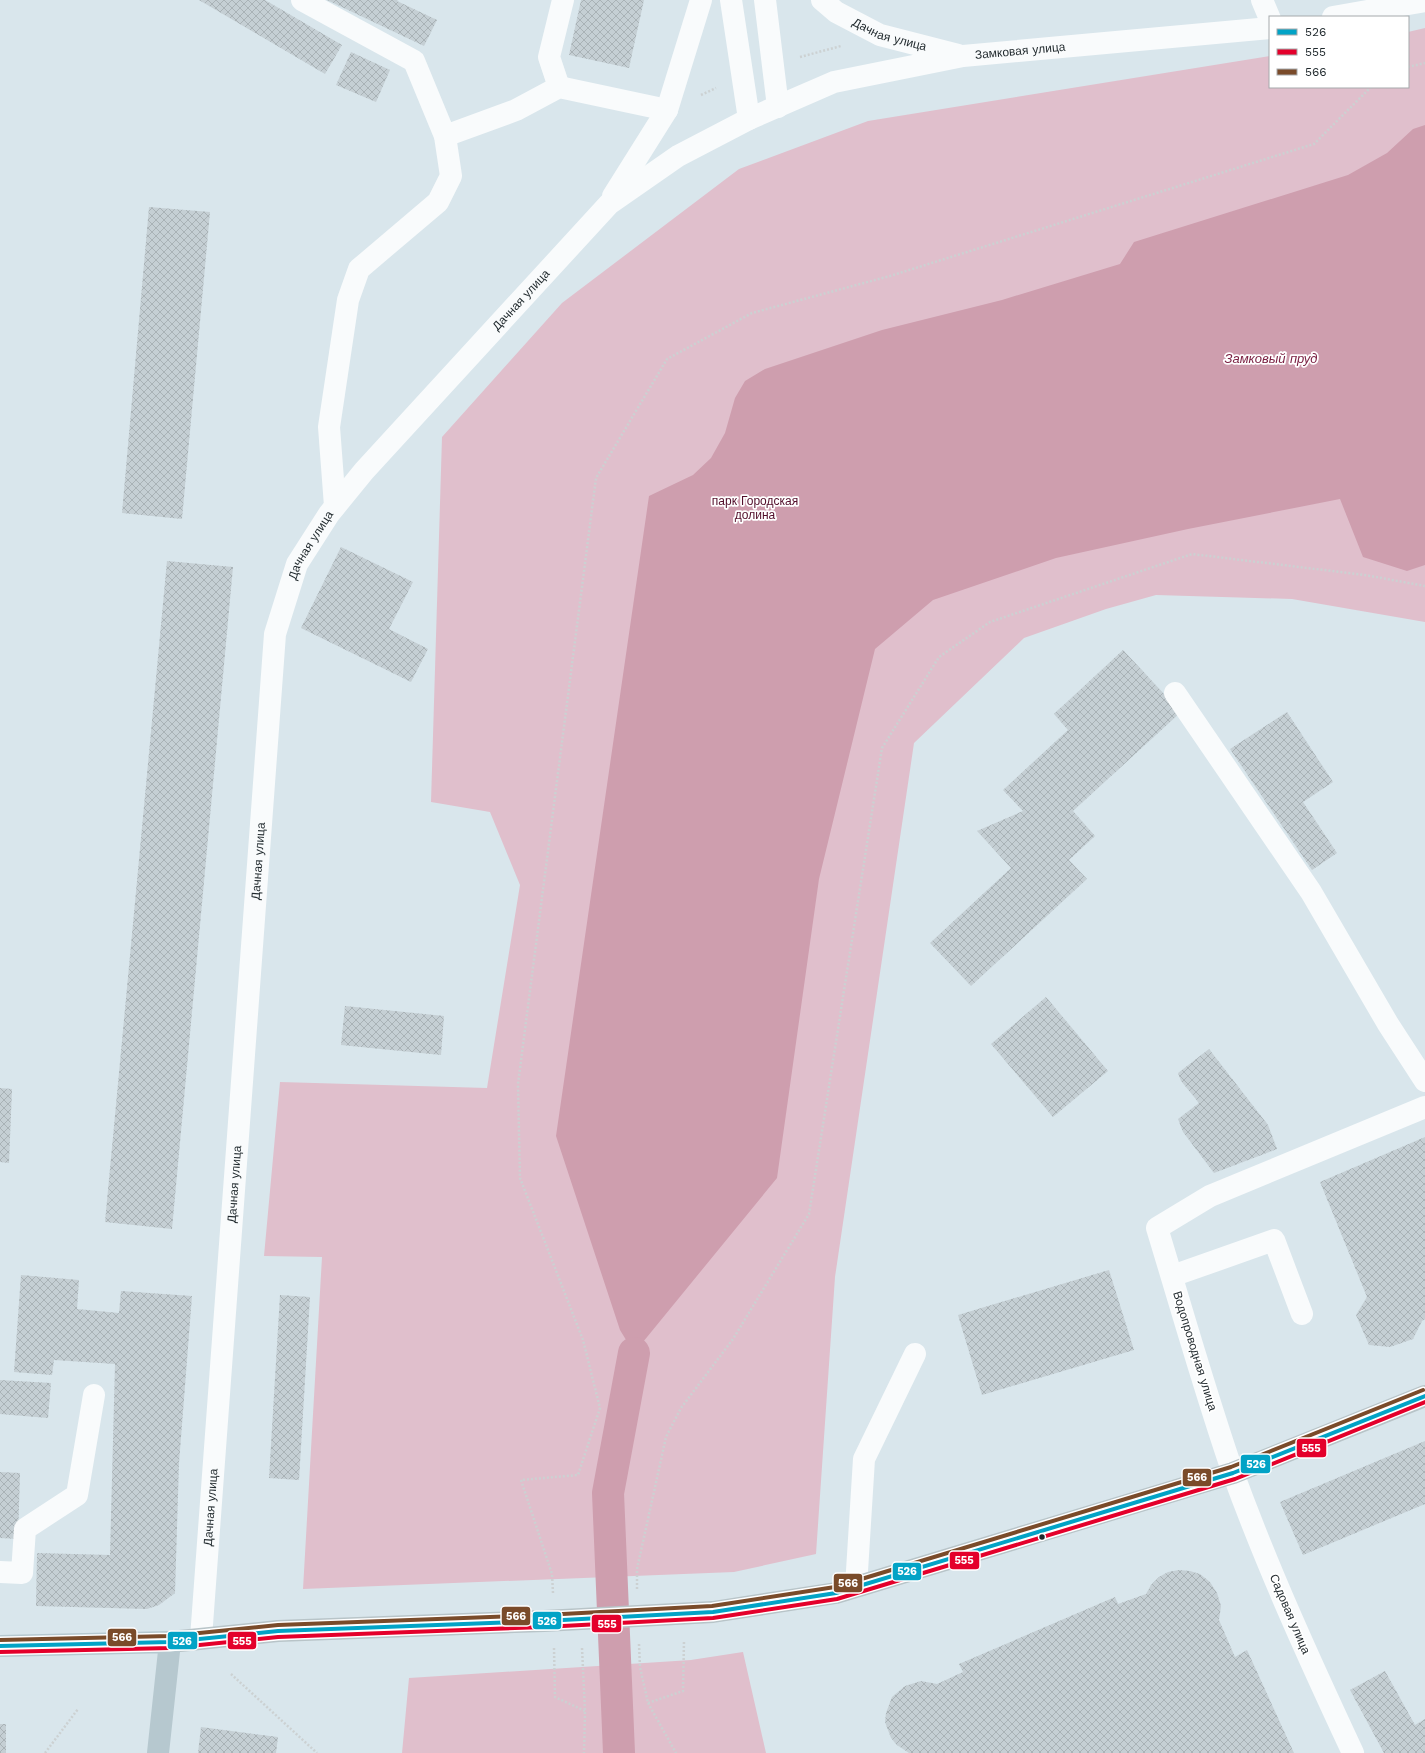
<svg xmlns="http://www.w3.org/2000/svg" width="1425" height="1753" font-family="'Work Sans',sans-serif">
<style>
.green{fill:#e0bfcc}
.water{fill:#ce9eae}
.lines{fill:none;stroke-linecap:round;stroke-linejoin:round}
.canal{stroke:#ce9eae;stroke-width:32}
.building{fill:url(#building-cross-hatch)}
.path{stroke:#ccd1d2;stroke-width:2.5;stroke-dasharray:2 2;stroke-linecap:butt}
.minor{stroke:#f9fbfc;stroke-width:22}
.major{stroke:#b8c4c8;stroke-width:22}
.highway{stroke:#b6c8cf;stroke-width:22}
.bus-1-casing{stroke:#fff;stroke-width:7}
.bus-2-casing{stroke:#fff;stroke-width:7}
.bus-3-casing{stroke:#fff;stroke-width:7}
.bus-1{stroke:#02a3c6;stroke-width:4}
.bus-2{stroke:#e4002b;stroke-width:4}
.bus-3{stroke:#7a4b2a;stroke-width:4}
.bus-dot{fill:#1f282c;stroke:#fff;stroke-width:1.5}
.labels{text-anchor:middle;stroke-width:3.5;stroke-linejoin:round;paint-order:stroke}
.street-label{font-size:12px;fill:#1f282c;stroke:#fff}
.park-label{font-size:12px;fill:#520e2a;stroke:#fff}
.water-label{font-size:13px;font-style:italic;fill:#7c2244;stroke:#fff}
.line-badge{stroke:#fff;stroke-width:1.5}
.badge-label{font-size:11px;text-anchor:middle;font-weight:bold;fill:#fff}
</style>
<defs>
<pattern id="building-cross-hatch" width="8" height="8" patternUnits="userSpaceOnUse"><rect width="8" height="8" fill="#c5cfd4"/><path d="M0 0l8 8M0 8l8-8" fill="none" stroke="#a9b2b6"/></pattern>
</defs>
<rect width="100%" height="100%" fill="#d9e6ec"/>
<g class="green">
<polygon points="1425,28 1425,622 1292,599 1156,595 1106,609 1024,638 914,743 835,1277 816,1554 734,1572 303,1589 322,1257 264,1256 280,1082 487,1088 520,885 490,812 431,802 442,437 562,303 739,169 868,121 1270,56 1270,87 1408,87 1408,32"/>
<polygon points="743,1652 766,1753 402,1753 409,1678 691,1660"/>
</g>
<polygon class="water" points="1425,125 1425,565 1407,571 1363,557 1340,499 1188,529 1056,558 933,600 875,649 819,879 777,1178 634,1353 620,1330 556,1136 649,496 693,475 711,458 725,433 735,398 745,381 765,369 882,330 1002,300 1120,264 1134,242 1348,175 1387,153 1413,129"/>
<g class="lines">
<polyline class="canal" points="619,1753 608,1493 634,1353"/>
</g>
<g class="building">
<polygon points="199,0 265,0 342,45 325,74"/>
<polygon points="327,0 398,0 397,1 437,20 424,46"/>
<polygon points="581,0 644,0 629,68 569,55"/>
<polygon points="351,52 390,70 376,102 336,85"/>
<polygon points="149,207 210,212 182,519 122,513"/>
<polygon points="341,547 413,582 389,629 428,649 411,682 301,628"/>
<polygon points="167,561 233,567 172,1229 105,1222"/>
<polygon points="1123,650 1181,712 1073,811 1095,836 1069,860 1087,879 971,986 930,943 1011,868 977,831 1023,811 1003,790 1068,730 1054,714"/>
<polygon points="1287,712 1333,782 1303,802 1337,853 1312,870 1230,749"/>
<polygon points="1046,997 1108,1071 1053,1117 991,1044"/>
<polygon points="345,1006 444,1016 441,1055 341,1045"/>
<polygon points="1209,1049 1268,1125 1277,1149 1214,1173 1183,1132 1178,1119 1199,1103 1181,1081 1178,1073"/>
<polygon points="0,1088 12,1089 9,1163 0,1162"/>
<polygon points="1425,1137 1425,1319 1422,1321 1413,1339 1390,1347 1369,1345 1356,1315 1367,1297 1320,1182"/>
<polygon points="1109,1270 1134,1350 982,1395 958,1315"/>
<polygon points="21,1275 79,1280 77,1309 119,1313 121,1291 192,1296 179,1463 175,1593 159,1605 147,1609 36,1606 37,1553 110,1555 115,1364 54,1360 52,1375 14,1372"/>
<polygon points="280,1295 310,1297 299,1480 269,1478"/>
<polygon points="0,1380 51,1383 48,1418 0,1414"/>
<polygon points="1425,1441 1425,1504 1303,1555 1280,1502"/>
<polygon points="0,1472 20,1473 18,1539 0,1538"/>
<polygon points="1179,1570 1190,1571 1200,1574 1210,1582 1217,1593 1221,1606 1219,1620 1235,1657 1247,1650 1294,1753 909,1753 897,1745 891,1738 885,1722 886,1713 892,1697 905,1686 921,1681 937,1684 963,1672 959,1664 1115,1597 1118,1604 1146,1594 1151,1585 1159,1577 1168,1572"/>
<polygon points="1385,1671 1415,1725 1425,1719 1425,1753 1384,1753 1350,1690"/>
<rect x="0" y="1724" width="6" height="29"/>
<polygon points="201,1727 278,1737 276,1753 198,1753"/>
</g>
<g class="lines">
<g class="path">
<polyline points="800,57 841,46"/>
<polyline points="1408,67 1425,63"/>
<polyline points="701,95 716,88"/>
<polyline points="637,1589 637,1569 666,1437 681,1408 733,1339 809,1214 882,748 939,657 990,622 1192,554 1365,575 1425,586"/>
<polyline points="553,1593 552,1574 521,1480 578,1475 600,1408 583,1340 520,1178 518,1084 596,478 667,359 752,313 890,276 1314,144 1371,87"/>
<polyline points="639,1644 640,1667 648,1703 683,1691 684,1641"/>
<polyline points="554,1648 555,1697 585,1711"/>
<polyline points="582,1648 585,1711 584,1753"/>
<polyline points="231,1674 317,1753"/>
<polyline points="648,1703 676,1753"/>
<polyline points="45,1753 78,1709"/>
</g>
<g class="minor">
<polyline points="302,0 414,61 445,136 451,176 438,202 359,269 348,300 329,427 335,506"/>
<polyline points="731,0 749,119"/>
<polyline points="765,0 778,107"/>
<path id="s1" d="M822 0 836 12 880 35 958 55"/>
<polyline points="1262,0 1270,19"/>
<polyline points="1333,17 1425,1"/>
<polyline points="559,87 549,57 563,0"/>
<polyline points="445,136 516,110 559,87 667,110"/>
<polyline points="613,196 667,110 701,0"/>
<polyline points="1175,693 1311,892 1388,1024 1425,1081"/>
<polyline points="1172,1276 1274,1240 1302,1314"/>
<polyline points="0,1572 22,1573 25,1529 77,1495 94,1395"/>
<polyline points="856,1587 864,1459 915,1354"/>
<path id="s2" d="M201 1638 275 634 297 564 329 514 364 471 609 204 678 156 749 119 834 82 963 56 1270 28"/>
<path d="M1353 1753C1310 1661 1268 1569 1233 1473 1205 1392 1182 1310 1157 1228L1210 1196 1425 1107"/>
</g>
<polyline class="major" points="170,1642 278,1631 544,1621 713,1612 836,1593 1233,1473 1425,1396"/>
<polyline class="highway" points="0,1646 170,1642 158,1753"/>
<defs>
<polyline id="bus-1" points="0,1646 170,1642 278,1631 544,1621 713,1612 836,1593 1233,1473 1425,1396"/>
<polyline id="bus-2" points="0,1652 170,1648 278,1637 544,1627 713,1618 837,1599 1235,1479 1425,1402"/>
<polyline id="bus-3" points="0,1640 170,1636 278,1625 544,1615 712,1606 835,1587 1231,1467 1423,1390"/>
</defs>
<use href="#bus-1" class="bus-1-casing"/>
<use href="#bus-2" class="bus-2-casing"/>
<use href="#bus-3" class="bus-3-casing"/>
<use href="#bus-1" class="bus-1"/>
<use href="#bus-2" class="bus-2"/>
<use href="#bus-3" class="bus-3"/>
</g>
<circle class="bus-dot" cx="1042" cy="1537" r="3.5"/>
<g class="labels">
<g class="street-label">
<text dy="4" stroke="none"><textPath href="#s1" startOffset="77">Дачная улица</textPath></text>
<text dy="4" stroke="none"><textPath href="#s2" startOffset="2003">Замковая улица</textPath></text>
<text dy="4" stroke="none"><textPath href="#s2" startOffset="1427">Дачная улица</textPath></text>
<text dy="4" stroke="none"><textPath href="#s2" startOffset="1103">Дачная улица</textPath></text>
<text dy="4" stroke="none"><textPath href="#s2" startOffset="779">Дачная улица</textPath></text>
<text dy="4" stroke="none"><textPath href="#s2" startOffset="455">Дачная улица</textPath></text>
<text transform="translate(1195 1351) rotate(73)" y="4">Водопроводная улица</text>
<text dy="4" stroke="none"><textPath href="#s2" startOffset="131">Дачная улица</textPath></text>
<text transform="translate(1290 1614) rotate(67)" y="4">Садовая улица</text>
</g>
<g class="park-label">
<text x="755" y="505">парк Городская<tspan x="755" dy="14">долина</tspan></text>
</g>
<g class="water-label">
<text x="1271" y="363">Замковый пруд</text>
</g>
</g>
<g class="line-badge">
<rect x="1296" y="1438" width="31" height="20" rx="4" fill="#e4002b"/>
<rect x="1240" y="1454" width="31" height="20" rx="4" fill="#02a3c6"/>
<rect x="1182" y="1468" width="30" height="19" rx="4" fill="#7a4b2a"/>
<rect x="949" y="1551" width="31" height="19" rx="4" fill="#e4002b"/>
<rect x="892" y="1562" width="30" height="19" rx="4" fill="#02a3c6"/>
<rect x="833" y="1573" width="30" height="20" rx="4" fill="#7a4b2a"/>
<rect x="501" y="1606" width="30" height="20" rx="4" fill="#7a4b2a"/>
<rect x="532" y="1611" width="30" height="19" rx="4" fill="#02a3c6"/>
<rect x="591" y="1614" width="31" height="19" rx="4" fill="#e4002b"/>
<rect x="107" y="1628" width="30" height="19" rx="4" fill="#7a4b2a"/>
<rect x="227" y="1631" width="30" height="19" rx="4" fill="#e4002b"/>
<rect x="167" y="1631" width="31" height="19" rx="4" fill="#02a3c6"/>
</g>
<g class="badge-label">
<text x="1311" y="1452">555</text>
<text x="1256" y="1468">526</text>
<text x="1197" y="1481">566</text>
<text x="964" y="1564">555</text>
<text x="907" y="1575">526</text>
<text x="848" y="1587">566</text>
<text x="516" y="1620">566</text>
<text x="547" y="1625">526</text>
<text x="607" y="1628">555</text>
<text x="122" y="1641">566</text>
<text x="242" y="1645">555</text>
<text x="182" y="1645">526</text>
</g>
<rect x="1269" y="16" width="140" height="72" fill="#ffffff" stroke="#a5a9ab"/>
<rect x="1277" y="29" width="20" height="6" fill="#02a3c6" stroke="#a5a9ab"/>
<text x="1305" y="36" font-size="12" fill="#1f282c">526</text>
<rect x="1277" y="49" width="20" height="6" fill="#e4002b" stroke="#a5a9ab"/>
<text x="1305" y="56" font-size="12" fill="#1f282c">555</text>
<rect x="1277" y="69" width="20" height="6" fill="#7a4b2a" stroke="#a5a9ab"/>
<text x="1305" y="76" font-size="12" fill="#1f282c">566</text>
</svg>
